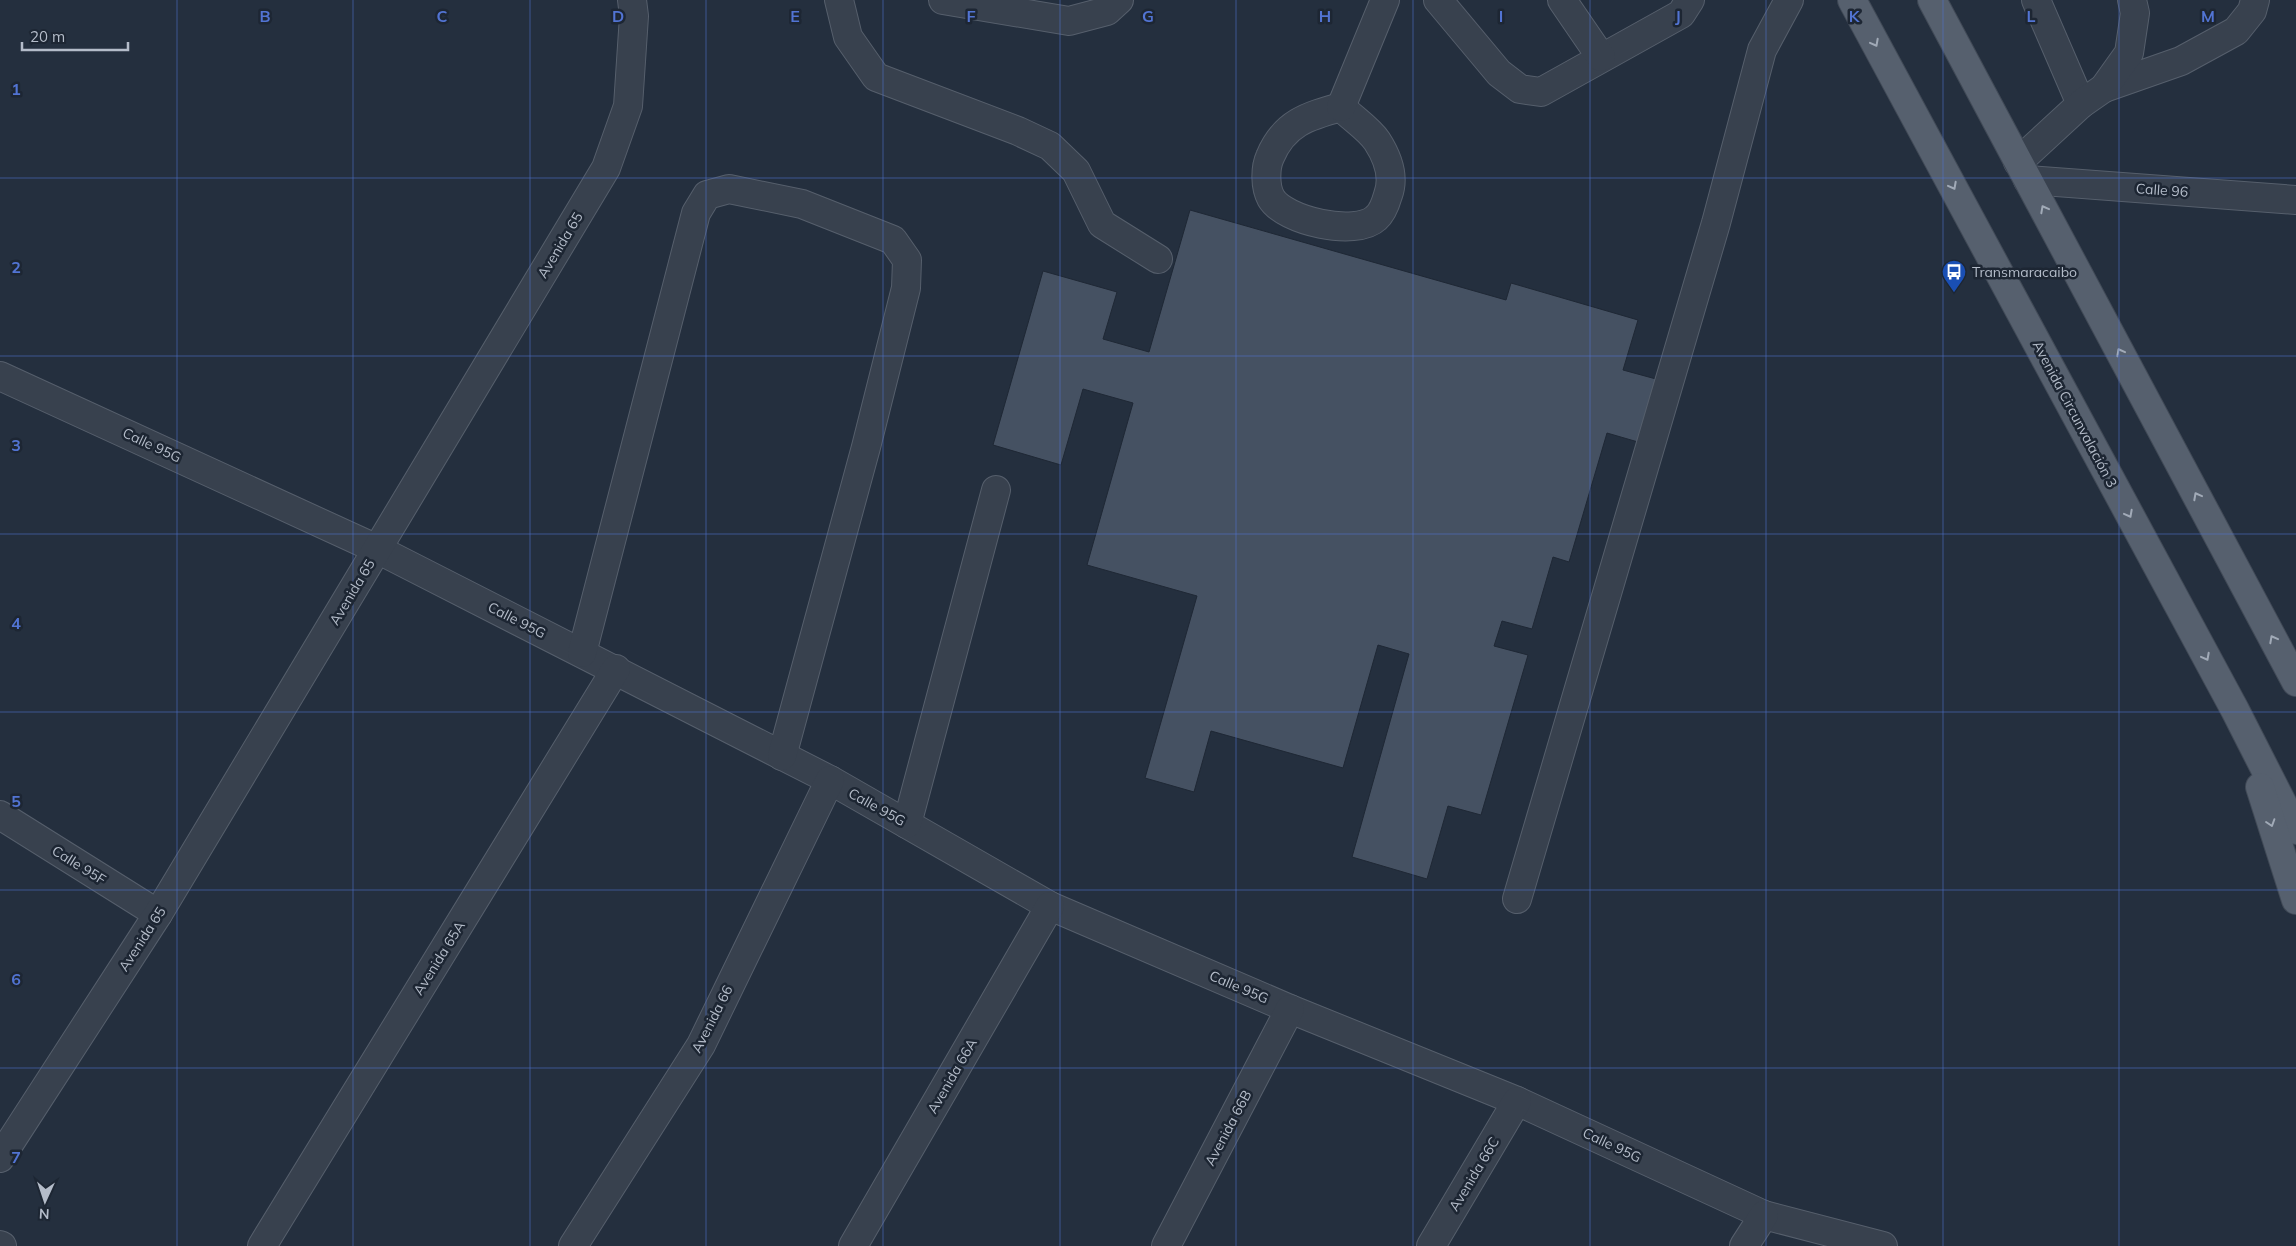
<svg xmlns="http://www.w3.org/2000/svg" width="2296" height="1246" font-family="Mulish,sans-serif">
<style>
.building{fill:#455162;stroke:#1f2835}
.lines{fill:none;stroke-linecap:round;stroke-linejoin:round}
.minor-casing{stroke:#565f6c;stroke-width:30}
.major-casing{stroke:#414a57;stroke-width:30}
.minor{stroke:#38414e;stroke-width:28}
.major{stroke:#56606e;stroke-width:28}
.oneway{stroke:#a1aab7}
.grid{fill:none;stroke:#5274d3;stroke-width:1;stroke-opacity:0.55}
.labels{text-anchor:middle;stroke-width:5;stroke-linejoin:round;paint-order:stroke}
.street-label{font-size:14px;fill:#b4bcc9;stroke:#1d2633}
.poi-label{font-size:14px;fill:#b4bcc9;stroke:#1d2633;text-anchor:start}
.grid-label{font-size:16px;text-anchor:middle;font-weight:bold;fill:#5274d3;stroke:#1d2633;stroke-width:5;stroke-linejoin:round;paint-order:stroke}
</style>
<rect width="100%" height="100%" fill="#242f3e"/>
<polygon class="building" points="1190,210 1506,300 1511,283 1638,320 1623,370 1656,379 1638,442 1607,433 1569,562 1553,557 1532,629 1502,621 1494,646 1528,655 1481,815 1448,806 1427,879 1352,857 1409,654 1378,645 1343,768 1211,731 1194,792 1145,778 1197,596 1087,565 1133,403 1083,389 1061,465 993,445 1043,271 1117,292 1103,339 1149,352"/>
<g class="lines">
<defs>
<g id="minor">
<polyline points="839,0 848,37 876,77 1018,131 1050,146 1076,171 1102,224 1158,259"/>
<polyline points="943,0 1069,21 1107,11 1119,0"/>
<polyline points="1438,0 1499,73 1520,89 1541,92 1681,14 1690,0"/>
<polyline points="1562,0 1601,57"/>
<polyline points="2036,0 2081,104"/>
<polyline points="2104,88 2181,61 2236,31 2252,11 2255,0"/>
<path d="M1341 107C1352 118 1369 129 1377 141 1388 158 1395 176 1388 195 1386 202 1382 213 1376 218 1356 237 1284 221 1271 198 1265 187 1265 168 1270 157 1284 123 1308 116 1341 107Z"/>
<polyline points="1341,107 1385,0"/>
<polyline points="2018,162 2081,104 2104,88 2129,53 2135,13 2132,0"/>
<polyline points="2028,180 2296,200"/>
<polyline points="0,376 377,549 830,780 1050,906 1290,1009 1517,1101 1764,1215 1883,1246"/>
<polyline points="582,653 696,213 707,195 729,189 802,204 893,240 907,260 906,288 866,447 782,756"/>
<polyline points="0,815 158,914"/>
<polyline points="907,824 996,490"/>
<polyline points="1517,899 1716,223 1762,50 1789,0"/>
<polyline points="0,1158 158,914 606,168 628,106 634,16 632,0"/>
<polyline points="0,1245 2,1246"/>
<polyline points="262,1246 616,669"/>
<polyline points="573,1246 701,1045 830,780"/>
<polyline points="853,1246 1050,906"/>
<polyline points="1166,1246 1290,1009"/>
<polyline points="1431,1246 1517,1101"/>
<polyline points="1744,1246 1764,1215"/>
</g>
<g id="major">
<polyline points="1852,0 2235,710 2296,830"/>
<polyline points="1932,0 2296,682"/>
<polyline points="2260,787 2296,900"/>
</g>
</defs>
<use href="#minor" class="minor-casing"/>
<use href="#major" class="major-casing"/>
<use href="#minor" class="minor"/>
<use href="#major" class="major"/>
</g>
<defs><path id="oneway-chevron" d="M-2-3.5L2.5 0L-2 3.5" fill="none" stroke-width="1.6" stroke-linecap="round" stroke-linejoin="round" transform="scale(1.25)"/></defs>
<g class="oneway">
<use href="#oneway-chevron" transform="translate(1875 43) rotate(62)"/>
<use href="#oneway-chevron" transform="translate(1953 186) rotate(62)"/>
<use href="#oneway-chevron" transform="translate(2044 209) rotate(-118)"/>
<use href="#oneway-chevron" transform="translate(2120 352) rotate(-118)"/>
<use href="#oneway-chevron" transform="translate(2197 496) rotate(-118)"/>
<use href="#oneway-chevron" transform="translate(2129 514) rotate(62)"/>
<use href="#oneway-chevron" transform="translate(2273 639) rotate(-118)"/>
<use href="#oneway-chevron" transform="translate(2206 657) rotate(62)"/>
<use href="#oneway-chevron" transform="translate(2271 823) rotate(72)"/>
</g>
<path class="grid" d="M177 0V1246M353 0V1246M530 0V1246M706 0V1246M883 0V1246M1060 0V1246M1236 0V1246M1413 0V1246M1590 0V1246M1766 0V1246M1943 0V1246M2119 0V1246M0 178H2296M0 356H2296M0 534H2296M0 712H2296M0 890H2296M0 1068H2296"/>
<defs>
<symbol id="bus-pin" viewBox="-11 -11 22 30"><path d="M0 17L-7.5 6A9.5 9.5 0 1 1 7.5 6Z" fill="#1a4fb4" stroke="#1d2633"/><path d="M-5-6H5V4H4V6H2V4H-2V6H-4V4H-5ZM-3.5-4V0h7V-4ZM-3.5 1.2v1.5H-2V1.2ZM2 1.2v1.5H3.5V1.2Z" fill="#fff"/></symbol>
</defs>
<g fill-rule="evenodd">
<use href="#bus-pin" x="1940" y="258" width="28" height="38"/>
</g>
<g class="labels">
<g class="street-label">
<text transform="translate(2162 190) rotate(4)" y="5">Calle 96</text>
<text transform="translate(560 245) rotate(-59)" y="5">Avenida 65</text>
<text transform="translate(2075 414) rotate(62)" y="5">Avenida Circunvalación 3</text>
<text transform="translate(152 445) rotate(25)" y="5">Calle 95G</text>
<text transform="translate(352 592) rotate(-59)" y="5">Avenida 65</text>
<text transform="translate(517 620) rotate(27)" y="5">Calle 95G</text>
<text transform="translate(877 807) rotate(29)" y="5">Calle 95G</text>
<text transform="translate(79 865) rotate(32)" y="5">Calle 95F</text>
<text transform="translate(142 939) rotate(-57)" y="5">Avenida 65</text>
<text transform="translate(439 958) rotate(-58)" y="5">Avenida 65A</text>
<text transform="translate(1239 987) rotate(23)" y="5">Calle 95G</text>
<text transform="translate(712 1019) rotate(-63)" y="5">Avenida 66</text>
<text transform="translate(952 1076) rotate(-60)" y="5">Avenida 66A</text>
<text transform="translate(1228 1128) rotate(-62)" y="5">Avenida 66B</text>
<text transform="translate(1612 1145) rotate(25)" y="5">Calle 95G</text>
<text transform="translate(1474 1174) rotate(-59)" y="5">Avenida 66C</text>
</g>
<g class="poi-label">
<text x="1972" y="277">Transmaracaibo</text>
</g>
</g>
<g class="grid-label">
<text x="265" y="22">B</text>
<text x="442" y="22">C</text>
<text x="618" y="22">D</text>
<text x="795" y="22">E</text>
<text x="971" y="22">F</text>
<text x="1148" y="22">G</text>
<text x="1325" y="22">H</text>
<text x="1501" y="22">I</text>
<text x="1678" y="22">J</text>
<text x="1854" y="22">K</text>
<text x="2031" y="22">L</text>
<text x="2208" y="22">M</text>
<text x="16" y="95">1</text>
<text x="16" y="273">2</text>
<text x="16" y="451">3</text>
<text x="16" y="629">4</text>
<text x="16" y="807">5</text>
<text x="16" y="985">6</text>
<text x="16" y="1163">7</text>
</g>
<g transform="translate(45 1201) rotate(183)" stroke="#1d2633" stroke-width="4" paint-order="stroke">
<path d="M0-4L9 19L0 12L-9 19Z" fill="#b4bcc9"/>
<text y="-8" font-size="14" font-weight="bold" text-anchor="middle" fill="#b4bcc9">N</text>
</g>
<path d="M22 42v8h106v-8" fill="none" stroke="#b4bcc9" stroke-width="2.5"/>
<text x="30" y="42" font-size="15" fill="#b4bcc9" stroke="#1d2633" stroke-width="4" paint-order="stroke">20 m</text>
</svg>
